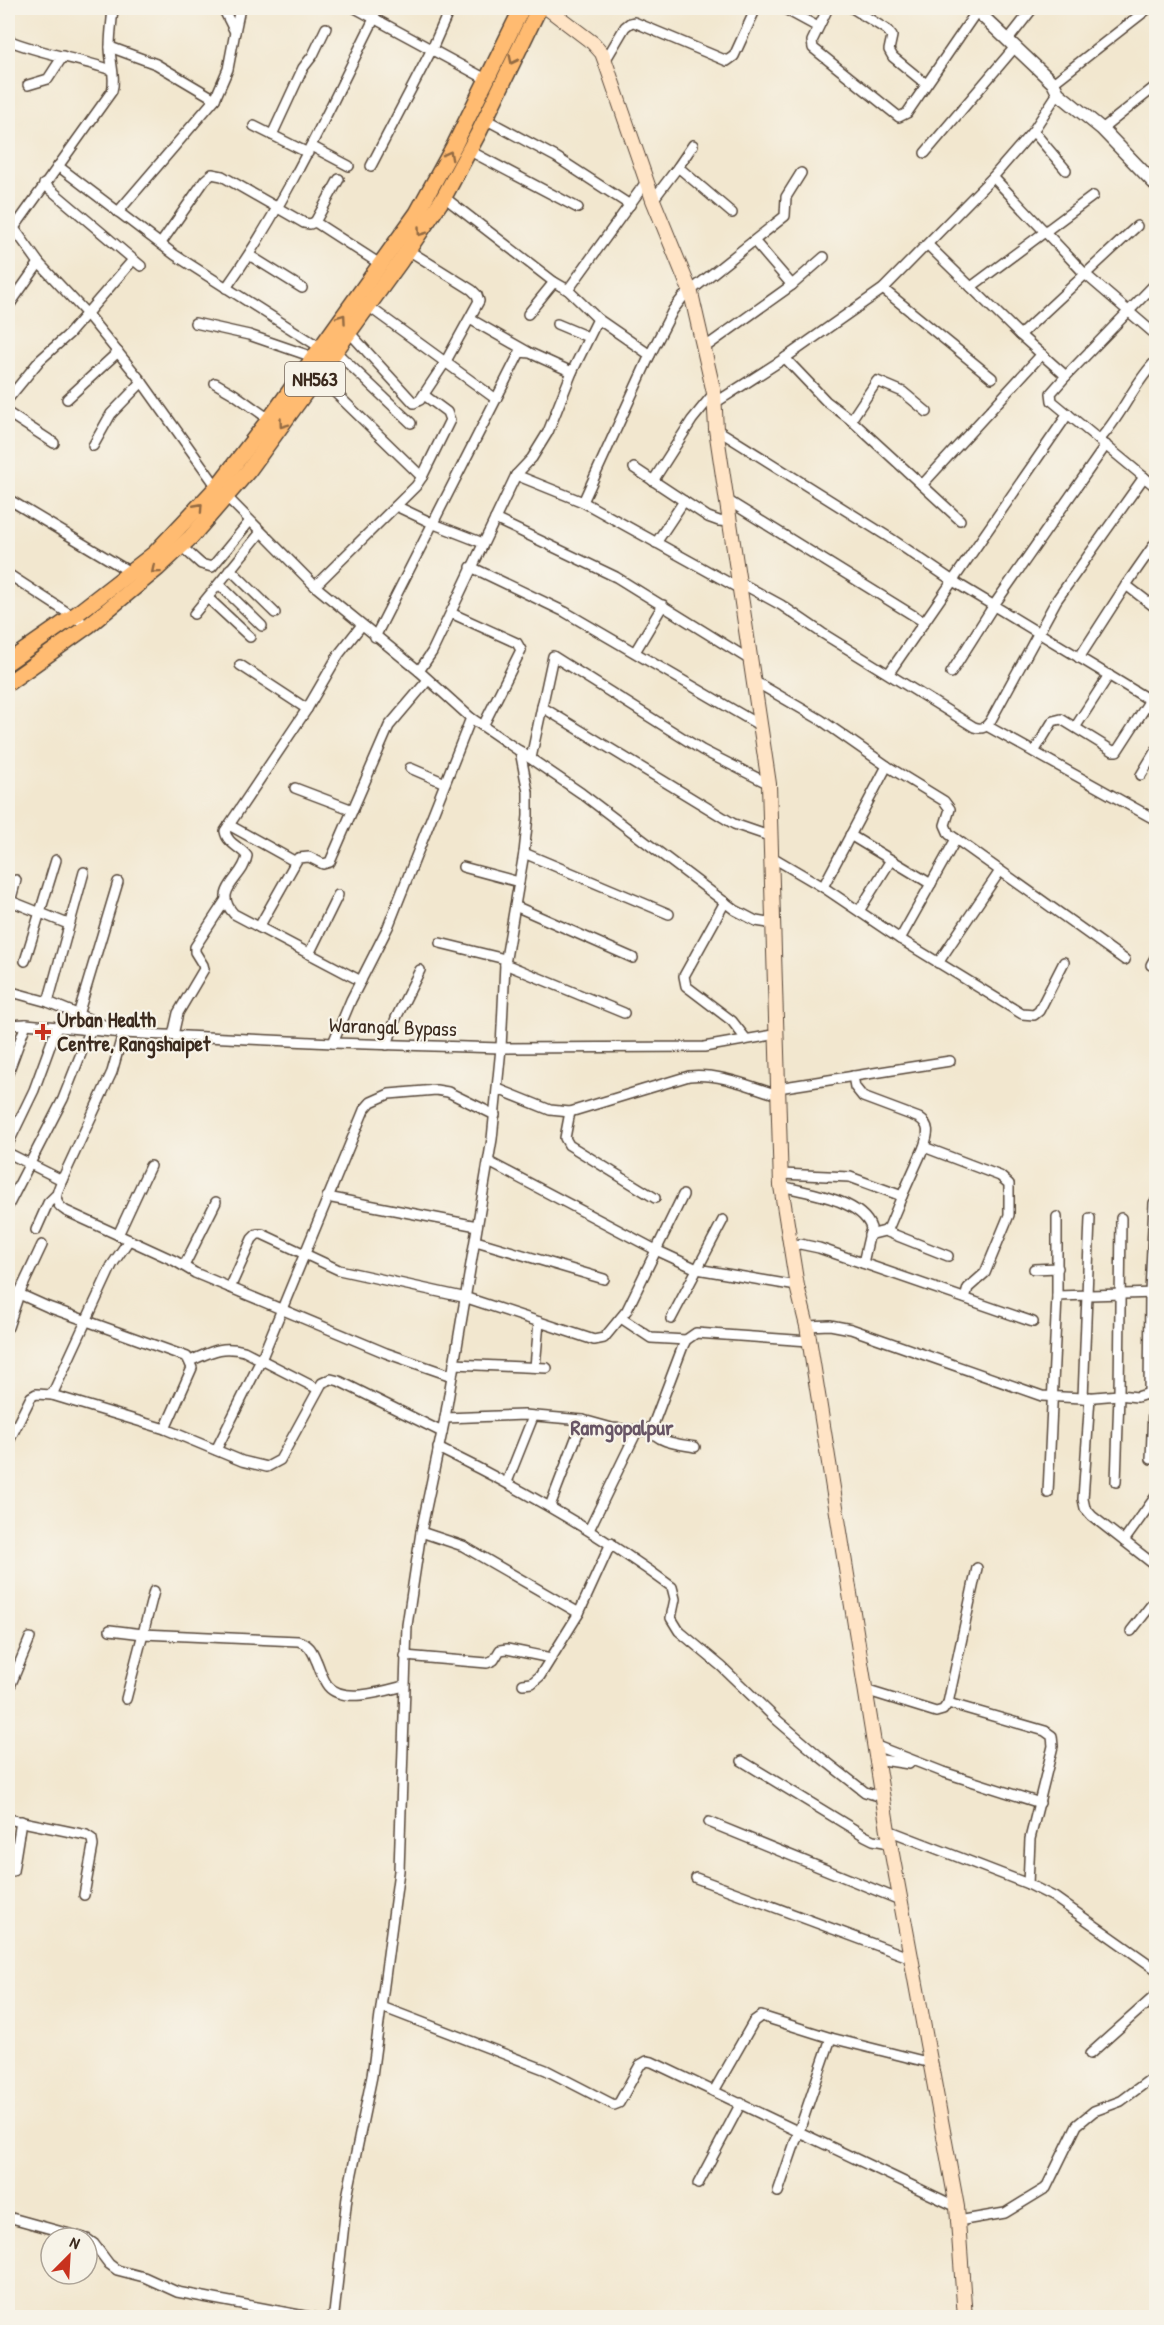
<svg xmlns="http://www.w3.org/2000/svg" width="1164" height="2325" font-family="'Patrick Hand',sans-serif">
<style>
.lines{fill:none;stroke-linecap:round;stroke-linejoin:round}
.minor-casing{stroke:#564639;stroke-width:12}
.tertiary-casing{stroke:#564639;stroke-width:15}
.secondary-casing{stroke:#564639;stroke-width:16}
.trunk-casing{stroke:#564639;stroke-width:18}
.minor{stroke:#fff;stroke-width:9}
.tertiary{stroke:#fff;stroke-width:12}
.secondary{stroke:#ffe4c6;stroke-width:14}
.trunk{stroke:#ffbb71;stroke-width:15}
.oneway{stroke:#936b43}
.poi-dot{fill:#c8321e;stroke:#f7f3e8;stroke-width:2}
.labels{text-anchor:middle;stroke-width:4.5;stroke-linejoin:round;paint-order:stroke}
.shield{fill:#f7f3e8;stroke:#73665b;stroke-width:1.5}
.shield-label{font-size:20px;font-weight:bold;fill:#3b2a1e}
.poi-label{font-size:21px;font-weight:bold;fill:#3b2a1e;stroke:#f7f3e8;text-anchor:start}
.street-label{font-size:21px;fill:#3b2a1e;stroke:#f7f3e8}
.neighbourhood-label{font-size:22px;font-weight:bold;fill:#685565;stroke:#f7f3e8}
</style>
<rect width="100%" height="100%" fill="#f7f3e8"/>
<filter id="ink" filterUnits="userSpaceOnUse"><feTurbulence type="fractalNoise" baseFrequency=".0167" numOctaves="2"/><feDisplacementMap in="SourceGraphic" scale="12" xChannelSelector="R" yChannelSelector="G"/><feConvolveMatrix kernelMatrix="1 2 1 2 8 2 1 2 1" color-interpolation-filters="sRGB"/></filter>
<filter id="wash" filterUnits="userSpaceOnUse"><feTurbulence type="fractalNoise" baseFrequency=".008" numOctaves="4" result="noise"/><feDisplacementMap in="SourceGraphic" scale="24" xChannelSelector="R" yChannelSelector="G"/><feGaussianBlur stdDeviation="1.35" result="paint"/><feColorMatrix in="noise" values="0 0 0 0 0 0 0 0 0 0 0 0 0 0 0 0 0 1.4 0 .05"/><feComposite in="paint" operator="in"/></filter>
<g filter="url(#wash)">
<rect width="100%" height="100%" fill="#f2e7cf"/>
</g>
<g filter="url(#ink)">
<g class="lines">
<defs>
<g id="minor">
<polyline points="355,8 486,79"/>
<polyline points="783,8 818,27"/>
<polyline points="828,8 812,41 813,48 899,117 907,113 979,8"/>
<polyline points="852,8 887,30 892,36 889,50 893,57 926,84"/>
<polyline points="235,32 240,8"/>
<path d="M8 40C41 54 77 58 111 70"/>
<polyline points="1008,40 1033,8"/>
<polyline points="110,47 156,64 215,99"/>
<polyline points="605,61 625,27 630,23 634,22 727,61 734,56 756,8"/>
<polyline points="1053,83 1149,8"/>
<polyline points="28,85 48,79 63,56"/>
<polyline points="485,119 556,157 630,205"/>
<polyline points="254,126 308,153"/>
<polyline points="1102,129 1156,86"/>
<polyline points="1033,131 1066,170"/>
<polyline points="272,135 303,68 313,55 326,28"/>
<polyline points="311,146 349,166"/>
<polyline points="470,151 578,208"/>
<polyline points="925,153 1015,47"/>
<polyline points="58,166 175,255 321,348"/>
<polyline points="371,166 432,49 450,8"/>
<polyline points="678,167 693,145"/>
<polyline points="993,177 1085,274 1156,335"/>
<polyline points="44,184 141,266"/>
<polyline points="444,197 554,282 568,290 598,319 650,355 673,310 683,297 785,216 786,197 801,173"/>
<polyline points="653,200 678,167 732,213"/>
<polyline points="118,212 215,99 228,69 235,32 224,10 220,8"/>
<polyline points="8,220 39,263 86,313 142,382 217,487 315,586 419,671 471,718 581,793 735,910 756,921 774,924"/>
<polyline points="315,222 339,179"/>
<polyline points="755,242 792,285 824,257"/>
<path d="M8 243 14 228 112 91C116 78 110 62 110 47 110 34 112 21 113 8"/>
<polyline points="161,243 205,180 212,174 222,176 304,223 310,224 315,222 380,264"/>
<polyline points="928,245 1020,335 1066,376 1051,393 1052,401 1156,487"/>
<polyline points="249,255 302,288"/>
<polyline points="971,287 1093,196"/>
<path d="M226 288C286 204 329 109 375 17"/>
<polyline points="883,289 992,378"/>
<polyline points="568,290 646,182"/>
<polyline points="368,306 496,399"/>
<polyline points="8,307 39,263"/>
<polyline points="528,314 554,282"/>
<polyline points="470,319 528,352"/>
<polyline points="195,323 249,335 313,357"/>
<polyline points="557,324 588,337"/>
<polyline points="349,332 412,401 414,403 420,400 446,361 479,301 477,295 472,290 408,250"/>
<polyline points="1020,335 1137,226"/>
<polyline points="704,348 792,285"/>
<polyline points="335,351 411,423"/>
<polyline points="785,358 826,401 851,420 922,485 1042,354"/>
<polyline points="1066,376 1156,283"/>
<polyline points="215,383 234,394 269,419"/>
<polyline points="8,399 40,360 69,334 133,260"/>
<polyline points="67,399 118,352"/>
<polyline points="715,403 785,358 883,289 993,177 1033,131 1058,93"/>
<polyline points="8,413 54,443"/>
<polyline points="851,420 877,381 903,392 927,412"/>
<polyline points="716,429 890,538 953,581 1156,704"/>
<path d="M1099 440C1122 416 1133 384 1156 361"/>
<polyline points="93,446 111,414 142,382"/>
<polyline points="634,468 708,517 719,521 730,522"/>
<polyline points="516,475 583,502 740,589"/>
<polyline points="422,477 450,420 447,412 424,395"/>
<polyline points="653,481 692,420 714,393"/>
<polyline points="922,485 960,520"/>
<polyline points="8,499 130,572"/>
<polyline points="727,500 924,622"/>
<polyline points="583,502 650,355"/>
<polyline points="396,506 434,524 483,543"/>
<polyline points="495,519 616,577 750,660"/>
<polyline points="656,543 684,501"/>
<polyline points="181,546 201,564 212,567 250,521"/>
<polyline points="471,567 565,612 759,725"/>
<polyline points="230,569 275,613"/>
<polyline points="8,574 88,626"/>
<path d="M739 582 781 605 822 633 974 727C983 730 986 727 991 720L1056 601 1144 477"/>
<polyline points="219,584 262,626"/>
<polyline points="1126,585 1156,608"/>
<polyline points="315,586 416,486 422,477 318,376"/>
<polyline points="208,598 250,637"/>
<polyline points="451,613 517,643 521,650 483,726"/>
<polyline points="194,614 261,532"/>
<polyline points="375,637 520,352 530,353 572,372"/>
<polyline points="635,652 663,605"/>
<polyline points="1079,658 1126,585 1156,542"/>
<polyline points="240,665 307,709"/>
<polyline points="419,671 432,652 516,475 532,458 548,432 572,372 598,319"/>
<polyline points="889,673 1068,414"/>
<polyline points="951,673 994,605 1106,445"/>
<polyline points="754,681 821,720 887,766 944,801 950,809 945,825 949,834 1125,960"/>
<polyline points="542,707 734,824 772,837"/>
<polyline points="987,726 1156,820"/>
<polyline points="1076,726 1109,675"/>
<polyline points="1034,752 1053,721 1061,719 1113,751 1117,751 1150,700"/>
<polyline points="531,758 553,656 702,750 769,784"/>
<polyline points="410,768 445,783"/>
<polyline points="1141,775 1156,750"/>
<polyline points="295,788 353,810"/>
<polyline points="229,825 294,861"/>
<polyline points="850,835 931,884"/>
<polyline points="524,853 669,914"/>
<polyline points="772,857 823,887 900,939 1022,1014 1034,1015 1039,1011 1064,962"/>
<polyline points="463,867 519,882"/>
<polyline points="823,887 887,766"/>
<polyline points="8,900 68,924"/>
<polyline points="725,902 684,976 686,986 732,1021 746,1039"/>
<polyline points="515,906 633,958"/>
<polyline points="8,909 16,880"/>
<polyline points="859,911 891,860"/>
<polyline points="259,927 298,858 309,857 323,864 330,862 389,726 428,680"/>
<polyline points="900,939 956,839"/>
<polyline points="440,943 505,959"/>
<polyline points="309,954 338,895"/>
<polyline points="25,961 56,860"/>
<polyline points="938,963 1000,871"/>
<polyline points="505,964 624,1013"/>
<polyline points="1151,965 1156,956"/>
<path d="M361 981 234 914C211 889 244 879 247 856 241 847 227 844 225 831L307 709 339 654 361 626"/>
<polyline points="8,991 48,1002 123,1033 112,1072 62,1180"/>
<polyline points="48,1002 84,872"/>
<polyline points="78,1015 118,882"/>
<polyline points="8,1025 26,1024 123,1033 333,1043 501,1048 704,1047 778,1034"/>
<polyline points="173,1035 178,1013 204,969 203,965 195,952 195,947 225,901"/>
<polyline points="333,1043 351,1000 388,927 471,718"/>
<polyline points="387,1045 396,1018 420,970"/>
<polyline points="8,1073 26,1024"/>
<path d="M853 1076 855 1087 863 1097 919 1118C931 1126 928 1134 924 1147"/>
<polyline points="778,1088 950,1061"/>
<path d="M498 1089 550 1110 570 1112 689 1076C720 1073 749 1086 778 1095"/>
<polyline points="570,1112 565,1138 569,1145 655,1198"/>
<polyline points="8,1144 34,1090 57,1027"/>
<path d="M8 1153 62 1180C57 1193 51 1202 66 1211L175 1261 195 1273 386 1353 452 1376"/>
<polyline points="489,1162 656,1250 697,1269 797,1286"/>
<polyline points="781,1174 850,1177 902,1196 924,1147 1000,1176 1009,1184 1009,1215 985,1273 968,1288 965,1298"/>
<path d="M781 1186C806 1192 862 1200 871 1228L863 1263"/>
<polyline points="327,1197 477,1226"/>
<polyline points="8,1206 63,1099 90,1031"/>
<polyline points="36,1230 48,1203 55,1196"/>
<polyline points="885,1231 948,1256"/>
<polyline points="118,1235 150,1166"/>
<polyline points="869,1235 885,1231 889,1227 902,1196"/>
<polyline points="476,1241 604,1279"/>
<polyline points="790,1246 800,1244 819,1248 1033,1322"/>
<polyline points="184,1266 216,1202"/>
<polyline points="1034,1269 1058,1268"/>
<polyline points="230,1288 252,1239 257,1234 262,1234 339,1270 467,1298 594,1340 604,1338 627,1310 683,1195"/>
<polyline points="8,1289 48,1307 187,1357 192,1368 165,1429"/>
<polyline points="1057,1296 1156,1293"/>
<polyline points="621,1318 651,1338 686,1340"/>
<polyline points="671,1319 723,1220"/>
<polyline points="807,1326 830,1325 851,1329 1042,1396 1083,1398 1119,1395 1137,1397 1156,1391"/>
<polyline points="8,1327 19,1294 42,1245"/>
<path d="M190 1361C211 1352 221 1345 244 1351L318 1389"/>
<polyline points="454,1364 547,1368"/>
<polyline points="535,1367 539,1322"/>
<polyline points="1149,1394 1150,1293 1154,1203"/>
<polyline points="52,1395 112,1265 129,1240"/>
<polyline points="1090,1397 1083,1499 1085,1508 1092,1516 1156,1566"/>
<polyline points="1083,1398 1090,1218"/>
<polyline points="445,1418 524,1415 583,1420 612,1428 646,1431 653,1425 683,1346 686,1340 696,1333 809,1341"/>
<path d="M650 1429C658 1443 680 1444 695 1447"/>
<polyline points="8,1443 31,1397 36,1394 52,1395 165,1429 242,1461 267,1467 280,1460 322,1383 331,1379 339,1381 442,1432"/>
<path d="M438 1448C520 1488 598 1532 672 1587L675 1599 671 1618 679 1631 722 1667 777 1720 819 1756 865 1792 882 1797"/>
<polyline points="216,1450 261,1360 364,1110 371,1102 389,1094 436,1090 448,1092 495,1115"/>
<polyline points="1151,1459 1153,1409"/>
<polyline points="507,1482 533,1417"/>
<polyline points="1116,1482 1119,1395 1121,1218"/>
<polyline points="1048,1493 1057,1296 1057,1217"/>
<polyline points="550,1506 583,1420"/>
<polyline points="589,1530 638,1429"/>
<polyline points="421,1532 463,1546 579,1613 611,1543"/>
<polyline points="1124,1541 1156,1496"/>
<path d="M110 1630 143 1634 298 1641C309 1644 312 1650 316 1660 320 1668 322 1679 328 1686 343 1704 385 1691 404 1686"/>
<polyline points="1131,1631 1156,1599"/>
<polyline points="405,1656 487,1663 494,1660 500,1650 507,1649 551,1658"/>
<polyline points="523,1684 532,1683 540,1676 579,1613"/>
<polyline points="865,1690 936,1712 943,1710 948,1703 1045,1731 1052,1736 1053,1746 1030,1839 1028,1884"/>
<polyline points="8,1691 30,1638"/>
<polyline points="126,1699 154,1591"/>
<polyline points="948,1703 977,1568"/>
<polyline points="874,1745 943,1772 1040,1803"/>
<polyline points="876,1759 909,1764"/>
<polyline points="742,1761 865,1836 873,1840 890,1843"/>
<polyline points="8,1819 86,1835 92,1839 93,1846 84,1895"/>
<polyline points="709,1822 900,1900"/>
<polyline points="888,1830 1028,1884 1054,1897 1156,1969"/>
<polyline points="13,1871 21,1821"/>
<polyline points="696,1878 911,1958"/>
<polyline points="382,2007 546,2070 614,2105 619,2103 640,2065 647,2061 652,2062 957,2207"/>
<polyline points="1090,2054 1156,1995"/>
<polyline points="714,2091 754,2021 761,2016 831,2038 931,2063"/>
<polyline points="698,2184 741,2103"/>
<polyline points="778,2192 831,2038"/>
<polyline points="8,2217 84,2238"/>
<polyline points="958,2221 1005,2213 1046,2188 1077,2125 1094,2111 1121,2101 1156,2075"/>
<polyline points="87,2239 94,2244 109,2264 117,2270 144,2277 177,2292 315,2318"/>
<polyline points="328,2318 334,2314 347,2197 372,2076 399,1871 407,1625 421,1532 445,1418 492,1139 501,1048 505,964 524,853 528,816 528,792 520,751"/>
</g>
<polyline id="tertiary" points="974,8 1053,83 1058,93 1102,129 1156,185"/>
<polyline id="secondary" points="547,8 593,43 602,53 605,61 653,200 691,293 714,393 716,429 769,784 781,1186 797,1286 807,1326 890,1843 957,2207 965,2318"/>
<g id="trunk">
<polyline points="8,662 74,616 155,553 217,487 274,413 417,213 455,144 522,8"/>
<polyline points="8,683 88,626 158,568 191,537 249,470 400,262 444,197 479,132 539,8"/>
</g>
</defs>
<use href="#minor" class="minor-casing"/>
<use href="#tertiary" class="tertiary-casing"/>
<use href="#secondary" class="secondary-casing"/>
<use href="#trunk" class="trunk-casing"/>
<use href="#minor" class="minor"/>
<use href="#tertiary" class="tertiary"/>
<use href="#secondary" class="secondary"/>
<use href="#trunk" class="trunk"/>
</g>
<defs><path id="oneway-chevron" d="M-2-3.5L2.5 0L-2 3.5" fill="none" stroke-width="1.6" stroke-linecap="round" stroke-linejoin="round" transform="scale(1.5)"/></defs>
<g class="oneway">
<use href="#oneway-chevron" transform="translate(513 60) rotate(116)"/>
<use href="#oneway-chevron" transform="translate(449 155) rotate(-62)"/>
<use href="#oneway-chevron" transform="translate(421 232) rotate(126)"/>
<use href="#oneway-chevron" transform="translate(342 318) rotate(-55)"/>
<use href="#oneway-chevron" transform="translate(283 424) rotate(126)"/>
<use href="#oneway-chevron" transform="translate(199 507) rotate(-48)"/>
<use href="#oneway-chevron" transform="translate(155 570) rotate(140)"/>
</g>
</g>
<path class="poi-dot" d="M40 1023h6v6h6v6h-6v6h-6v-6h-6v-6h6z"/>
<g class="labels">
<rect class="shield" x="285" y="362" width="60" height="34" rx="4.5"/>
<g class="shield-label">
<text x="315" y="386">NH563</text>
</g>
<g class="poi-label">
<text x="57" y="1027">Urban Health<tspan x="57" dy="24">Centre, Rangshaipet</tspan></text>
</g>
<g class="street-label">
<text transform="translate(393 1027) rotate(2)" y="7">Warangal Bypass</text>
</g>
<g class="neighbourhood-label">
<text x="622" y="1435">Ramgopalpur</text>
</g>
</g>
<rect width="1164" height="2325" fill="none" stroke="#f7f3e8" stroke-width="30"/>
<g transform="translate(69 2256) rotate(24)"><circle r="28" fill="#f7f3e8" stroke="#aca397" stroke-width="1.5"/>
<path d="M0-4.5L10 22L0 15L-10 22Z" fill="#c8321e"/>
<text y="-9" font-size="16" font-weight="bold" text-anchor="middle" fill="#3b2a1e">N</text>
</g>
</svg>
